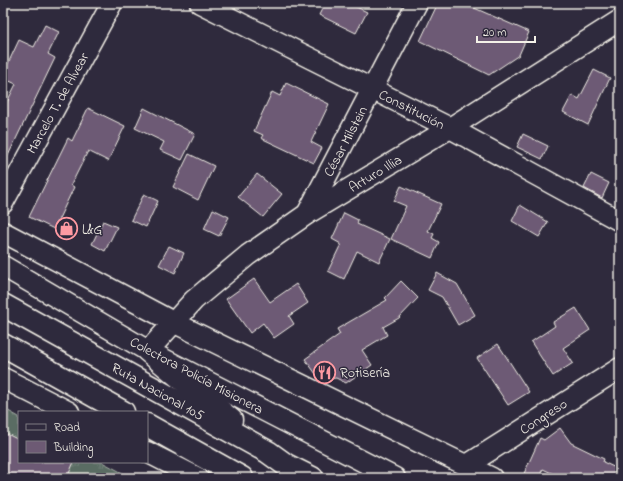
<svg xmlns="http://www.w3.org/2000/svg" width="623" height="481" font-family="'Indie Flower',sans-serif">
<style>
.grass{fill:url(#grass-tufts);stroke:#a7aea6}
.building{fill:#6d5a74;stroke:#f4f1e8}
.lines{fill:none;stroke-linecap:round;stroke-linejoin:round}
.minor-casing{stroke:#f4f1e8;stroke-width:23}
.highway-casing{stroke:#f4f1e8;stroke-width:25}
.minor{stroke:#2f2a3d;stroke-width:20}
.highway{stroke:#2f2a3d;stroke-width:22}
.labels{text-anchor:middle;stroke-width:3;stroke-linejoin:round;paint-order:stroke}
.street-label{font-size:14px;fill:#f4f1e8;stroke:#2f2a3d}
.poi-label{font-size:14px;fill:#f4f1e8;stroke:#2f2a3d;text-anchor:start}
</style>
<defs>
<pattern id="grass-tufts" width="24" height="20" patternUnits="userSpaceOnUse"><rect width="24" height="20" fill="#5a6c64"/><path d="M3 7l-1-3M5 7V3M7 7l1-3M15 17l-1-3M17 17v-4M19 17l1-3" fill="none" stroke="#72817a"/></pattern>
</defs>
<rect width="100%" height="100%" fill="#2f2a3d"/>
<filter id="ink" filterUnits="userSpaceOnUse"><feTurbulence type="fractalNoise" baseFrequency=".025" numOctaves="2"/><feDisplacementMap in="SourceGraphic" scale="8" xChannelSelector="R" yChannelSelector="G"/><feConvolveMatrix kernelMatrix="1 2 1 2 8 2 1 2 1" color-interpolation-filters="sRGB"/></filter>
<g filter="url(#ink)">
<polygon class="grass" points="3,408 19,417 19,462 102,462 132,478 3,478"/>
<g class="building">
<polygon points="325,3 348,3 367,12 356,33 319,15"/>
<polygon points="438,3 463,3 529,32 519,55 489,75 420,41"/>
<polygon points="45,25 59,32 48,54 55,58 3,166 3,110 16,84 3,78 3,74 19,40 34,47"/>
<polygon points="594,70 610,78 588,125 563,112 572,95 579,99"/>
<polygon points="286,83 329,104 311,142 322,148 314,163 261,138 263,135 254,131 272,92 280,96"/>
<polygon points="88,108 125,126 108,161 88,151 71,185 74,187 54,229 29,217 68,138 72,141"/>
<polygon points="144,108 195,134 182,160 160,150 164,142 135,128"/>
<polygon points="523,134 548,146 542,159 517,147"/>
<polygon points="189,154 214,166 198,200 173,187"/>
<polygon points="257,174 282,194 263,217 238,197"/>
<polygon points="591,174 609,183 602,198 584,188"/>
<polygon points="401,186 441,204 428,231 434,234 432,238 439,242 432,258 391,239 406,206 394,201"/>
<polygon points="144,194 158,201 146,227 131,220"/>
<polygon points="520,205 548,222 539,237 512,221"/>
<polygon points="213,209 229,217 219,236 204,229"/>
<polygon points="344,213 358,220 357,224 390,239 379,262 357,251 344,279 328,271 341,244 332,239"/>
<polygon points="103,221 117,227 105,251 92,244"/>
<polygon points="169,246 184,253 175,273 159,265"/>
<polygon points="437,273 457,284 475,315 458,325 442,297 428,290"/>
<polygon points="254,279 270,302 296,284 308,303 289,316 294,324 274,338 263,323 250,333 226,299"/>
<polygon points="401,281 418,298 399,318 383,327 387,335 362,350 372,365 346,383 336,378 327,379 316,374 305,359 340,334 337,329 387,300 385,298"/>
<polygon points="576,308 590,330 563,348 573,363 553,376 531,342 555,326 553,322"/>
<polygon points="498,344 529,392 508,405 477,358"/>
<polygon points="560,428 571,443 604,459 603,462 620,470 620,478 562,478 543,469 538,478 522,478 540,438 544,440"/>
<polygon points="3,432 19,440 19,462 74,462 67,478 3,478"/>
</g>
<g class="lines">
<defs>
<g id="minor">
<polyline points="200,3 450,128 620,221"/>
<polyline points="3,203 112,3"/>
<polyline points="307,214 417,3"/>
<polyline points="3,232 173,322 492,478"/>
<polyline points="3,266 148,351 395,478"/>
<polyline points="148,351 194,300 248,255 307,214 450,128 620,20"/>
<polyline points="3,378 69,412"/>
<polyline points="147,452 198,478"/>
<polyline points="467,465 620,368"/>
</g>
<g id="highway">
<polyline points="3,305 268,452 286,465 312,478"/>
<polyline points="3,345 123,412"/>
<polyline points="148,351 231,420"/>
<polyline points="147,425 242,478"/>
</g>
</defs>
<use href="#minor" class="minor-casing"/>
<use href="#highway" class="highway-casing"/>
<use href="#minor" class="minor"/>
<use href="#highway" class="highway"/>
</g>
</g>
<defs>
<symbol id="shop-ring" viewBox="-11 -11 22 22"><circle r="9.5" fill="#2f2a3d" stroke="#ff9aa2" stroke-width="1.5"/><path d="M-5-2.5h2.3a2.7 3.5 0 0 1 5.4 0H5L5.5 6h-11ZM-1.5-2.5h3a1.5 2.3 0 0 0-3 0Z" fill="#ff9aa2"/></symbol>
<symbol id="restaurant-ring" viewBox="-11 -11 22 22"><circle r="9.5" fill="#2f2a3d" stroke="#ff9aa2" stroke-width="1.5"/><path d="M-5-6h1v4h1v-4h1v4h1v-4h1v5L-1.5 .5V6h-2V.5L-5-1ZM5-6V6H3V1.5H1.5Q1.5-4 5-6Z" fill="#ff9aa2"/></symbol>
</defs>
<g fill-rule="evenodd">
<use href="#shop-ring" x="54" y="216" width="25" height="25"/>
<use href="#restaurant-ring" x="312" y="360" width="25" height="25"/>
</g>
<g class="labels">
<g class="street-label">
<text transform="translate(57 103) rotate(-61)" y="5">Marcelo T. de Alvear</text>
<text transform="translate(412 109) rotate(27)" y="5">Constitución</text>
<text transform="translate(345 141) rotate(-62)" y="5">César Milstein</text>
<text transform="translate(375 173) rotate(-31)" y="5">Arturo Illia</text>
<text transform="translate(197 375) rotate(28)" y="5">Colectora Policía Misionera</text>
<text transform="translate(158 391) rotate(29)" y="5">Ruta Nacional 105</text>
<text transform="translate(543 416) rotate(-33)" y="5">Congreso</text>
</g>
<g class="poi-label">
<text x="82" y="234">L&amp;G</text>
<text x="340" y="377">Rotisería</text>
</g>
</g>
<rect width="623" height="481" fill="none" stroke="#2f2a3d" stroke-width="16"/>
<rect x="8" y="8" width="607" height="465" fill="none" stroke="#f4f1e8" stroke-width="1.5" filter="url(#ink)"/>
<rect x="18" y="411" width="130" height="52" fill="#2f2a3d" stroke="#7e7a81"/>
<rect x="26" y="424" width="20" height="6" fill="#2f2a3d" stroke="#7e7a81"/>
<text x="54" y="431" font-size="12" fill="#f4f1e8">Road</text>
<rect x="26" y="441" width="20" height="12" fill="#6d5a74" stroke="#7e7a81"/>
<text x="54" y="451" font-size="12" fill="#f4f1e8">Building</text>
<path d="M477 36v6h58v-6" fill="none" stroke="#f4f1e8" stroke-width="2"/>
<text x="483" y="36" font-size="12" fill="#f4f1e8" stroke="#2f2a3d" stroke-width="3" paint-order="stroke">20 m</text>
</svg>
